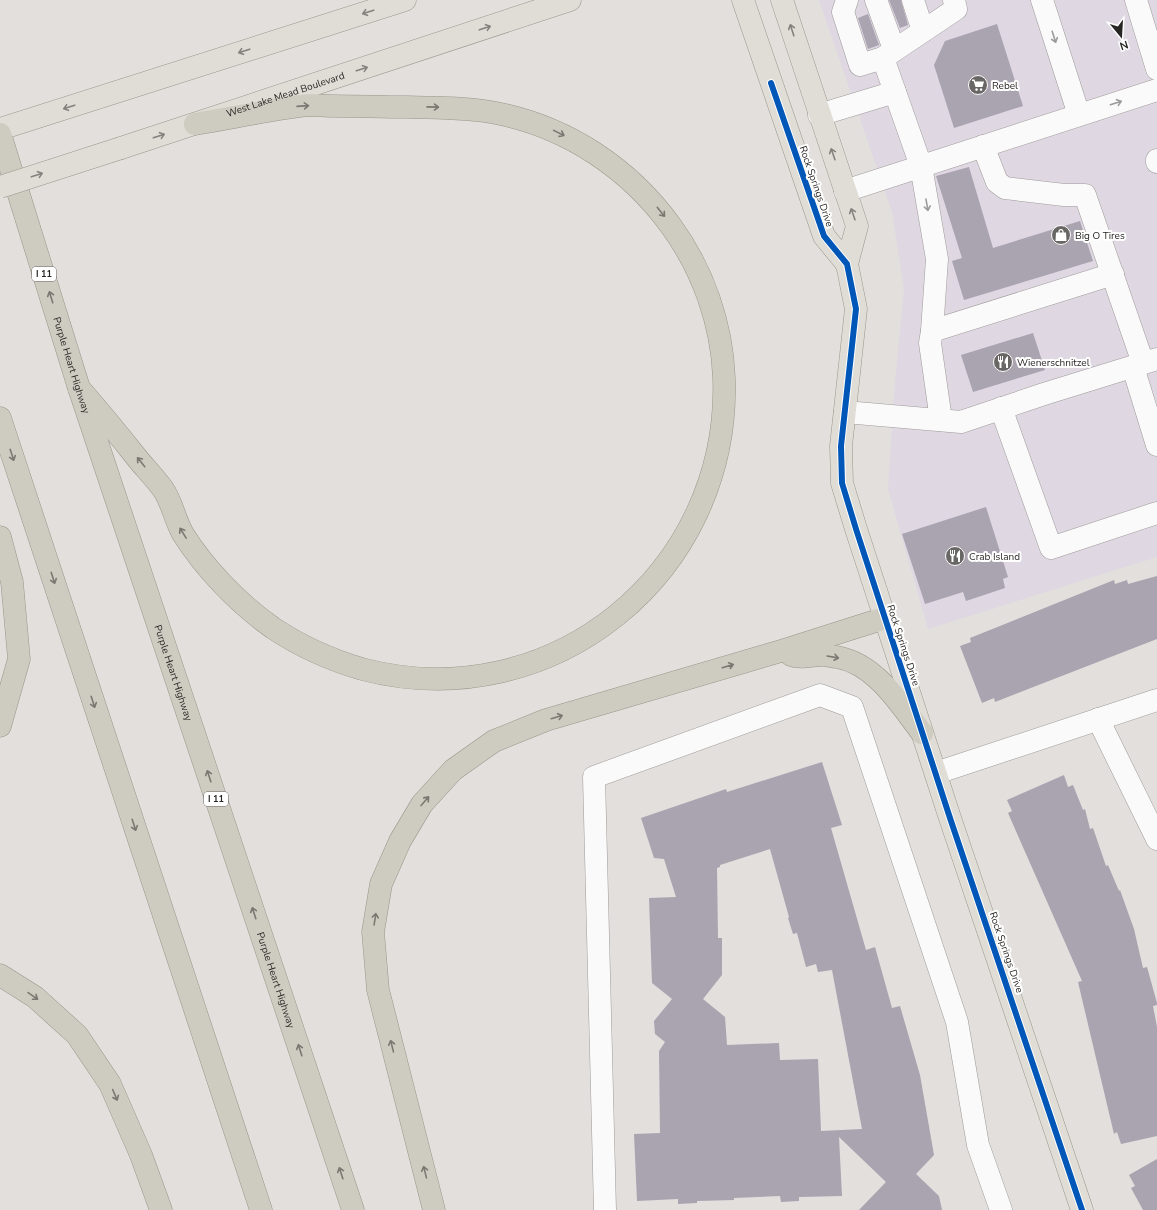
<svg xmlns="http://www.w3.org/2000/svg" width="1157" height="1210" font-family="'Nunito Sans',sans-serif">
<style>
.commercial{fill:#dfd7e2}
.building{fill:#aaa3b0;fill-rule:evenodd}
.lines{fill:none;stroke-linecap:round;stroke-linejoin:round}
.minor-casing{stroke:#9e9b99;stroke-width:23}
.major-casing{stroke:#999589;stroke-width:23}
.highway-casing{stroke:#999589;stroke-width:23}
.minor{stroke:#fbfafa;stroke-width:22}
.major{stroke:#e0ddd7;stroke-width:22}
.highway{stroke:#cecbc0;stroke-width:22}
.major-bridge-casing{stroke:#999589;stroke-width:23;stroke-linecap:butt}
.major-bridge{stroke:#e0ddd7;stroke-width:22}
.cycleway-casing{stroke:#fff;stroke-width:8}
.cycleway{stroke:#0057b8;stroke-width:6}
.oneway{stroke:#84827e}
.oneway2{stroke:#9c9b9a}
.oneway3{stroke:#7b7872}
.labels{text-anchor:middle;stroke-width:4;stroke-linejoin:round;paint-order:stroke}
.shield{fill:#fff;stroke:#686766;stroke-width:1}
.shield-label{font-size:9px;font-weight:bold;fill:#282624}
.poi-label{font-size:10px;fill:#282624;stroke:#fff;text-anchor:start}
.street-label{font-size:10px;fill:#282624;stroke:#fff}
</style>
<rect width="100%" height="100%" fill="#e2dfdd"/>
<polygon class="commercial" points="819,0 1157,0 1157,557 928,629 888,489 895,382 904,289 892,212"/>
<g class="building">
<polygon points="889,0 901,0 908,25 900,28"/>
<polygon points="868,14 879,45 868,49 858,18"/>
<polygon points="997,24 1023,106 954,128 934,65 945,41"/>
<polygon points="969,167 993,248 1080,221 1093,261 964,300 952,261 962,258 936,176"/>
<polygon points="1033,333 1045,370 973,392 961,355"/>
<polygon points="986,507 1008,577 1003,579 1005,588 966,601 963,592 925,604 902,534"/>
<polygon points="1157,576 1157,639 995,702 994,698 982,703 960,646 971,642 970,638 1114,580 1115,584 1127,580 1128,584"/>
<path d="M822 762 842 825 831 828 866 950 875 947 892 1008 900 1006 920 1075 934 1155 916 1174 939 1196 942 1210H859L886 1182 839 1137 842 1196 799 1197V1201L781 1202 780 1196 734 1198V1200L697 1201V1203L678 1204V1199L637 1201 634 1134 660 1133 659 1051 665 1042 655 1034 654 1021 672 999 652 983 649 898 676 897 664 859 654 858 641 818 726 789 727 792ZM770 849 789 917 788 918 793 934 797 933 806 967 816 964 818 972 832 970 862 1129 821 1131 818 1059 780 1060 779 1043 727 1045 725 1017 703 999 722 975V938H718L717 868 720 867V865Z"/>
<polygon points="1064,775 1068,787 1073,785 1083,810 1085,809 1090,829 1093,828 1106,866 1108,865 1119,891 1120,890 1134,929 1143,968 1147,967 1157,1003 1157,1005 1153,1006 1157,1027 1157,1136 1121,1144 1117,1132 1114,1134 1078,982 1082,981 1008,813 1012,811 1007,800"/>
<polygon points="1157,1159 1157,1210 1143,1210 1131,1188 1135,1186 1129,1175"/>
</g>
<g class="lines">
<defs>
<g id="minor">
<polyline points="847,0 843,12 860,65 883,58 921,166 937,259 932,331"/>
<polyline points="876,0 894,49"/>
<polyline points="913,0 923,31"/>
<polyline points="1042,0 1079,115"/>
<polyline points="1136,0 1157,69"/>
<polyline points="883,58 956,9 954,0"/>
<polyline points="819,115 895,92"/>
<polyline points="983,146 997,182 1005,188 1064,195 1085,195 1143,363"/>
<polyline points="1157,160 1157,162"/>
<polyline points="845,191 1157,90"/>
<polyline points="1133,367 1157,445"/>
<polyline points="1001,408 1051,548 1157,513"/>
<polyline points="845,412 961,422 1044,394 1157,359"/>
<polyline points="941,420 930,343 932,331 1113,274"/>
<polyline points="1098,719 1157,839"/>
<polyline points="936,773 1157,700"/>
<polyline points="605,1210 594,777 820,695 852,707 957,1022 978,1145 1001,1210"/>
</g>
<g id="major">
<polyline points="743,0 824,236 847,264"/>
<polyline points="782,0 857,226 847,264 856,309 841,446 842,483 856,529 950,818 1082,1210"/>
<polyline points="0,129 405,0"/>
<path id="s1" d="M121 148 570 0"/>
</g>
<g id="highway">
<path id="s2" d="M0 134 79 388 353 1210"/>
<path d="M79 388C99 411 118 434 137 458 145 468 155 478 163 489 172 502 175 520 183 534 205 569 239 604 273 628 300 646 331 660 362 669 551 719 731 573 724 378 722 324 703 270 671 226 629 168 567 127 496 113 467 107 437 108 407 107 382 107 358 106 333 106 322 106 311 104 300 106 290 107 279 109 268 111 244 115 220 120 195 124"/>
<polyline points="0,418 261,1210"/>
<polyline points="0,537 12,582 19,659 0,726"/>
<path d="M791 655C801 659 812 655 822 655 827 655 832 657 837 657 876 664 900 704 922 733"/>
<polyline points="0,975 35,997 77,1035 110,1084 141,1155 161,1210"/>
<polyline points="434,1210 378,990 373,932 381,884 400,841 422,804 453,770 494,741 546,720 781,651 885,618"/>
</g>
</defs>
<use href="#minor" class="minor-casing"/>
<use href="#major" class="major-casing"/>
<use href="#highway" class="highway-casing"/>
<use href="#minor" class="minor"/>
<use href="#major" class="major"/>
<use href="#highway" class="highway"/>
<defs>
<polyline id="major-bridge" points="0,187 121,148"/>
</defs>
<use href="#major-bridge" class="major-bridge-casing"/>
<use href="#major-bridge" class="major-bridge"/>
<defs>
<polyline id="cycleway" points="771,83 824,236 847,264 856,309 841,446 842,483 856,529 950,818 1082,1210"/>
</defs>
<use href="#cycleway" class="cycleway-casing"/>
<use href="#cycleway" class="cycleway"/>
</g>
<defs><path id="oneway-shaft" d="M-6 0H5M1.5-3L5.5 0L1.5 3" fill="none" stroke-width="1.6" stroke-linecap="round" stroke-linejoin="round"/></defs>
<g class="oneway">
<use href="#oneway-shaft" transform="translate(368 12) rotate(162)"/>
<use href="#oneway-shaft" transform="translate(485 28) rotate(-18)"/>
<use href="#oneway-shaft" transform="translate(792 30) rotate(-108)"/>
<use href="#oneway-shaft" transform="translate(244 51) rotate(162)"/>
<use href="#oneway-shaft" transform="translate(362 69) rotate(-18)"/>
<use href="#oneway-shaft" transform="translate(69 107) rotate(162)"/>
<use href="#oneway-shaft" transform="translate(159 136) rotate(-18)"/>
<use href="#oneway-shaft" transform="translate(833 154) rotate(-109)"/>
<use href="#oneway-shaft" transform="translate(37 175) rotate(-18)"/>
<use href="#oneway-shaft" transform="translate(853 214) rotate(-109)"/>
</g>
<g class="oneway2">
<use href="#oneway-shaft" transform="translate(1054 37) rotate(72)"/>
<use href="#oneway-shaft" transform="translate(1116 103) rotate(-18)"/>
<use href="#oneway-shaft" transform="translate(927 205) rotate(80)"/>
</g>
<g class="oneway3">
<use href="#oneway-shaft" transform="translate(303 106) rotate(-4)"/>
<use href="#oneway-shaft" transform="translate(433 107) rotate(1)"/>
<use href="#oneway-shaft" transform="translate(559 133) rotate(26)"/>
<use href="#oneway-shaft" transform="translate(661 212) rotate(51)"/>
<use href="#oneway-shaft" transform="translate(51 297) rotate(-107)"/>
<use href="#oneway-shaft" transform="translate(12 455) rotate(72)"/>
<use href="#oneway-shaft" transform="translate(141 462) rotate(-129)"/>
<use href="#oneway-shaft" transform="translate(183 533) rotate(-122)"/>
<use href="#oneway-shaft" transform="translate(53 578) rotate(72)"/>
<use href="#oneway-shaft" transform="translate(833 657) rotate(10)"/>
<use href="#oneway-shaft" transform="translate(728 666) rotate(-16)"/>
<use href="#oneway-shaft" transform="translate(93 702) rotate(72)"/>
<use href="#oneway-shaft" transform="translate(557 717) rotate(-17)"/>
<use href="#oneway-shaft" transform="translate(209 776) rotate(-108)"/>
<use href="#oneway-shaft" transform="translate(425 801) rotate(-49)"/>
<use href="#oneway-shaft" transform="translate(134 825) rotate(72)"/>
<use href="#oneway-shaft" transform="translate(254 913) rotate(-108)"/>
<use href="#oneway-shaft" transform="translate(375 919) rotate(-81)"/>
<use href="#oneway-shaft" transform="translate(33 996) rotate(35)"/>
<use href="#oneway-shaft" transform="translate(392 1046) rotate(-104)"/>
<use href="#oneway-shaft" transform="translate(300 1050) rotate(-108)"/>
<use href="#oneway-shaft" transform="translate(115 1095) rotate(67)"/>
<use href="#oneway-shaft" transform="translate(425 1172) rotate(-104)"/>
<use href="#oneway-shaft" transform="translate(341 1173) rotate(-108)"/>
</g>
<defs>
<symbol id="supermarket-disc" viewBox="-11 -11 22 22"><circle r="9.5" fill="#696765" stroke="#fff"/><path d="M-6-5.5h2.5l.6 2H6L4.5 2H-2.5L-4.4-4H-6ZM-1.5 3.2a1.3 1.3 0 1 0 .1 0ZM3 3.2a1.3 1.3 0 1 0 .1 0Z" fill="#fff"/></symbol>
<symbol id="shop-disc" viewBox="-11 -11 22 22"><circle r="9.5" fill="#696765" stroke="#fff"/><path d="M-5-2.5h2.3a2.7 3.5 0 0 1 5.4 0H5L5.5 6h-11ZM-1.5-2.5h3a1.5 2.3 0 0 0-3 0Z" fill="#fff"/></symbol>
<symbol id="restaurant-disc" viewBox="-11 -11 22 22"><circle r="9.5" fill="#696765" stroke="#fff"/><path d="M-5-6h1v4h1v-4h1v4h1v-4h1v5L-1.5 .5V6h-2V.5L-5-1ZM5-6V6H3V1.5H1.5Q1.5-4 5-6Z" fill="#fff"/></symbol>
</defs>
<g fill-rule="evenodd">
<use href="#supermarket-disc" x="967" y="74" width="22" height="22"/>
<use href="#shop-disc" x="1050" y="224" width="22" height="22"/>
<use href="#restaurant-disc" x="992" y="351" width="22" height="22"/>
<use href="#restaurant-disc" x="944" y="545" width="22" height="22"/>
</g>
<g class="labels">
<g class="shield">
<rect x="32" y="267" width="24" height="14" rx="3"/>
<rect x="204" y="792" width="24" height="14" rx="3"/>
</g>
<g class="shield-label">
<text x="44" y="277">I 11</text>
<text x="216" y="802">I 11</text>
</g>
<g class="poi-label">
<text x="992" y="89">Rebel</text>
<text x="1075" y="239">Big O Tires</text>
<text x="1017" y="366">Wienerschnitzel</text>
<text x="969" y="560">Crab Island</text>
</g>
<g class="street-label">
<text dy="4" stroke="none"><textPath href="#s1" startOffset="173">West Lake Mead Boulevard</textPath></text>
<text transform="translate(817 186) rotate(71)" y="4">Rock Springs Drive</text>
<text dy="4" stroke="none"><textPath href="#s2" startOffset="242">Purple Heart Highway</textPath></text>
<text transform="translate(904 645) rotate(72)" y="4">Rock Springs Drive</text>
<text dy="4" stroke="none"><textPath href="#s2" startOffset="566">Purple Heart Highway</textPath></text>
<text transform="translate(1007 952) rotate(71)" y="4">Rock Springs Drive</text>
<text dy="4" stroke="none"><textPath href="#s2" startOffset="890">Purple Heart Highway</textPath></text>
</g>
</g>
<g transform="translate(1121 36) rotate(162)" stroke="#ffffff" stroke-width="3" paint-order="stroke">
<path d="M0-3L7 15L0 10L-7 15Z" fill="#282624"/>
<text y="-6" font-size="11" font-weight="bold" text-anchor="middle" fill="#282624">N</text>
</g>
</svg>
